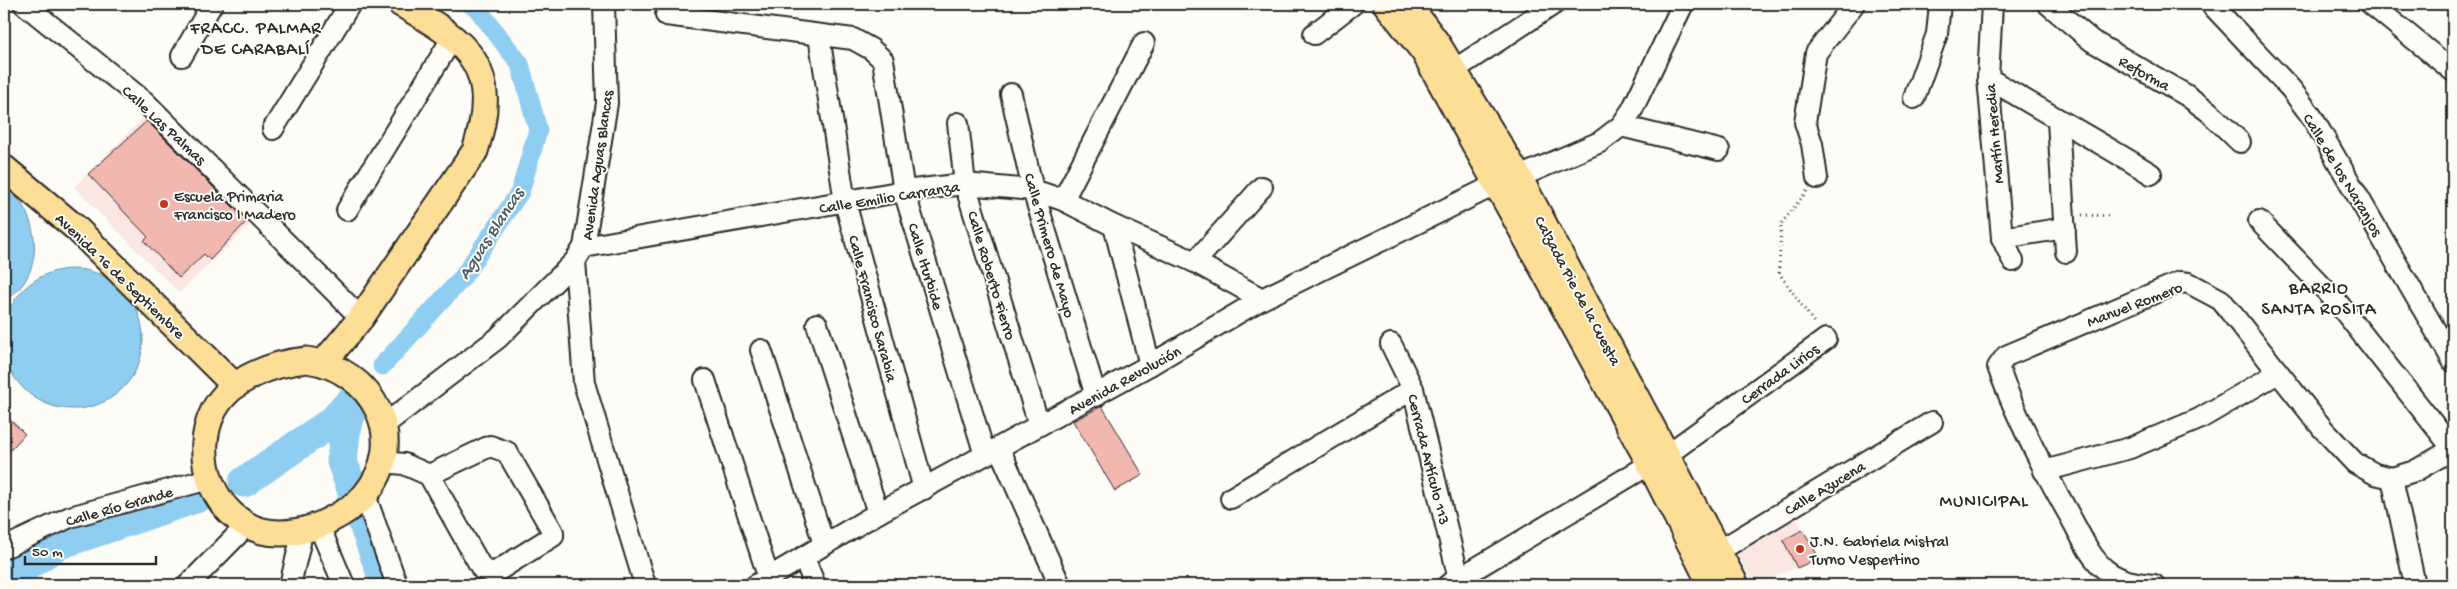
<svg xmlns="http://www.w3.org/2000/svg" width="2457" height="589" font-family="'Gochi Hand',sans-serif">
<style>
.built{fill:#fae7e1}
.water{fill:#90cef1;stroke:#688da2}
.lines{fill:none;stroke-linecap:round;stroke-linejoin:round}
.canal{stroke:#90cef1;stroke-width:19}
.river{stroke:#90cef1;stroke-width:31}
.building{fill:#f2b7af;stroke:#2b2b2b}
.minor-casing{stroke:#2b2b2b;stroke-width:24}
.major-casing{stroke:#2b2b2b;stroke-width:29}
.path{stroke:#2b2b2b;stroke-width:3;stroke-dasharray:1 4;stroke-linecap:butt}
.minor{stroke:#fdfcf7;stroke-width:20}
.major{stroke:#fcde96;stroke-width:25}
.poi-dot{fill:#c8321e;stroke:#fdfcf7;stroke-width:2}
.labels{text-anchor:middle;stroke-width:4;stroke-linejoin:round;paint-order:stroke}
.street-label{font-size:16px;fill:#2b2b2b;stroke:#fdfcf7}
.poi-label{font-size:16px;fill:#2b2b2b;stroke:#fdfcf7;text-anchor:start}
.neighbourhood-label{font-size:18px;letter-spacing:1px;fill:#2b2b2b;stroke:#fdfcf7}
.water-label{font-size:18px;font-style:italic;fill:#495c66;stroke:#fdfcf7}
</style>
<rect width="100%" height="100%" fill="#fdfcf7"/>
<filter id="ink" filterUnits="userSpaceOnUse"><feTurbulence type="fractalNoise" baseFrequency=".02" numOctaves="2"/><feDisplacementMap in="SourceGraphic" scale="10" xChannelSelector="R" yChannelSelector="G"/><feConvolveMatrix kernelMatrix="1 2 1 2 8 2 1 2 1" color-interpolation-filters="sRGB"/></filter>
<g filter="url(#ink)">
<g class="built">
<polygon points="148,113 254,221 179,293 74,187"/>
<polygon points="1790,507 1819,558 1755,585 1727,536"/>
</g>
<g class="water">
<path d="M4 185C41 213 48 275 4 301Z"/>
<circle cx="73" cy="339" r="70"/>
</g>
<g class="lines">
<polyline class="canal" points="382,366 462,278 520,192 538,130 520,64 476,7 470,4"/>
<g class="river">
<polyline points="244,482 333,421 356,396"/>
<polyline points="353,492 342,461 345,433 355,397"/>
<polyline points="360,513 386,585"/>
<polyline points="4,581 59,544 198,497"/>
</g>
</g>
<g class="building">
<polygon points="147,121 247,221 210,260 204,254 179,278 144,241 148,237 88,174"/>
<polygon points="1102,406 1143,475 1115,491 1073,421"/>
<polygon points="4,414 25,434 4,457"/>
<polygon points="1803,530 1819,558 1797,568 1783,540"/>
</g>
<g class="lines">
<defs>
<g id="minor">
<polyline points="24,4 145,102 361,318"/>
<polyline points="1992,4 1988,78 2002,238 2013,261"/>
<polyline points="2048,4 2092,41 2186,95 2208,111 2240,142"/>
<polyline points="2211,4 2291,89 2312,117 2453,361"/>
<polyline points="2371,4 2453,71"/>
<polyline points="666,15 853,39 871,49 883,60 904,191 985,455"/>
<polyline points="1314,34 1353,4"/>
<polyline points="819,36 845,202 924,489"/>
<polyline points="182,56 212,4"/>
<polyline points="1454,70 1554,4"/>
<path d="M1988 78C2042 111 2098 141 2151 174"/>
<polyline points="1011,94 1033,190 1096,396"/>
<polyline points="1914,98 1937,34 1940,4"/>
<polyline points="2058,121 2066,252"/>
<polyline points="958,123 965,184 1039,425"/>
<polyline points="1621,126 1719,150"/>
<polyline points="273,129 350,4"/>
<polyline points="1817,178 1812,144 1805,122 1816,53 1854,4"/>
<polyline points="1063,200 1144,43"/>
<polyline points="347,210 453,37"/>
<polyline points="2259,221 2337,302 2453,449"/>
<polyline points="1114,226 1150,365"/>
<polyline points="2002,238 2065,228"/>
<polyline points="584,247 904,191 965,184 1033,190 1063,200 1114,226 1195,262 1262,299"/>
<polyline points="575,261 584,383 645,585"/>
<polyline points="1195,262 1262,187"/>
<polyline points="817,324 878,513"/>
<polyline points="1391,344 1413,389 1459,579"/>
<polyline points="761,350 824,544"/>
<polyline points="705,380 769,579"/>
<polyline points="384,425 498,338 575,261 584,247 607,103 604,4"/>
<polyline points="999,448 1060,585"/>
<polyline points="1668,454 1826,339"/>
<polyline points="382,462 404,464 429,475 482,569 494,573 553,536 553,532 507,452 490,446 429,475"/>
<polyline points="2044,471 2130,448 2199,419 2278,373"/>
<polyline points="2392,478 2415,585"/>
<polyline points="365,495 397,585"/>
<polyline points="1231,498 1413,389"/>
<polyline points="319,526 344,585"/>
<polyline points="4,548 70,517 209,479"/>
<polyline points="1717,552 1932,422"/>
<polyline points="804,558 815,585"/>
<polyline points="188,585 247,525"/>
<polyline points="290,585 300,543 300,532"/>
<polyline points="756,585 878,513 1150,365 1262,299 1497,184 1519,177 1600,142 1621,126 1632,110 1683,4"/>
<polyline points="1448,585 1650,464"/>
<path d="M2154 585C2136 583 2122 582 2107 571 2090 558 2081 536 2071 518 2043 469 2017 420 1998 367L2006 356 2180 282 2189 283 2221 300 2323 429 2355 463 2375 474 2392 478 2415 471 2453 449"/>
</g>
<g id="major">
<polyline points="1386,4 1424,52 1650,464 1711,585"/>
<polyline points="1408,4 1437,43 1519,177 1736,585"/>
<polyline points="4,168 77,229 235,386"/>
<path d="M307 360C373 369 411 440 365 495 354 507 342 514 328 521 309 531 284 536 262 531 212 517 191 454 214 410 231 378 274 363 307 360Z"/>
<path d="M324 362 361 318 475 151C502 67 469 43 401 4"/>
</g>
</defs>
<use href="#minor" class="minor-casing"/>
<use href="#major" class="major-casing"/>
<g class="path">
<polyline points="1807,191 1781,224 1779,273 1815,324"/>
<polyline points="2082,215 2111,216"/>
</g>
<use href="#minor" class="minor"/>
<use href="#major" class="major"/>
</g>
</g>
<g class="poi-dot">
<circle cx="164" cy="204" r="5"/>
<circle cx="1800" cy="549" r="5"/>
</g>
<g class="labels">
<g class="street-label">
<text transform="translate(2145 72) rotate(29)" y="6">Reforma</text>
<text transform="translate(165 124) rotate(43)" y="6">Calle Las Palmas</text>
<text transform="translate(1993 134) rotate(-95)" y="6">Martín Heredia</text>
<text transform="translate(596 165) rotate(-82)" y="6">Avenida Aguas Blancas</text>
<text transform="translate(2344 174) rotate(59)" y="6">Calle de los Naranjos</text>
<text transform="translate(889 196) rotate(-9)" y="6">Calle Emilio Carranza</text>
<text transform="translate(1051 245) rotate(74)" y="6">Calle Primero de Mayo</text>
<text transform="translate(927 266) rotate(73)" y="6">Calle Iturbide</text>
<text transform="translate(121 275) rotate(44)" y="6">Avenida 16 de Septiembre</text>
<text transform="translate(993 275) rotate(73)" y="6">Calle Roberto Fierro</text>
<text transform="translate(1579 290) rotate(62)" y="6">Calzada Pie de la Cuesta</text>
<text transform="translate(2134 303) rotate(-21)" y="6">Manuel Romero</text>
<text transform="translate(874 308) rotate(75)" y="6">Calle Francisco Sarabia</text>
<text transform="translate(1779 373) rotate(-36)" y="6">Cerrada Lirios</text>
<text transform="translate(1124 379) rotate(-29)" y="6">Avenida Revolución</text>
<text transform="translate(1430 459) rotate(76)" y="6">Cerrada Artículo 113</text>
<text transform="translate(1824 487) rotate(-31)" y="6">Calle Azucena</text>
<text transform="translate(119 505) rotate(-16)" y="6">Calle Río Grande</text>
</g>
<g class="poi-label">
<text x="174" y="201">Escuela Primaria<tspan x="174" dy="18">Francisco I Madero</tspan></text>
<text x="1810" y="546">J.N. Gabriela Mistral<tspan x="1810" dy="18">Turno Vespertino</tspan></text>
</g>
<g class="neighbourhood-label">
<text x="256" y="33">FRACC. PALMAR<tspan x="256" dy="21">DE CARABALÍ</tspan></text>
<text x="2319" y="293">BARRIO<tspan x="2319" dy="21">SANTA ROSITA</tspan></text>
<text x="1984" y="506">MUNICIPAL</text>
</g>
<g class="water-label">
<text transform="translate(490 233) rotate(-57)" y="6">Aguas Blancas</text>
</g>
</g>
<rect width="2457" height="589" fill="none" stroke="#fdfcf7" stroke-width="20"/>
<rect x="10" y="10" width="2437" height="569" fill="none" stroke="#2b2b2b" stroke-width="2" filter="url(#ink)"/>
<path d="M25 556v8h131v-8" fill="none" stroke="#2b2b2b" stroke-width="2.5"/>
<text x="32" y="556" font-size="15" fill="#2b2b2b" stroke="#fdfcf7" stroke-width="4" paint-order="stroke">50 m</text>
</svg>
